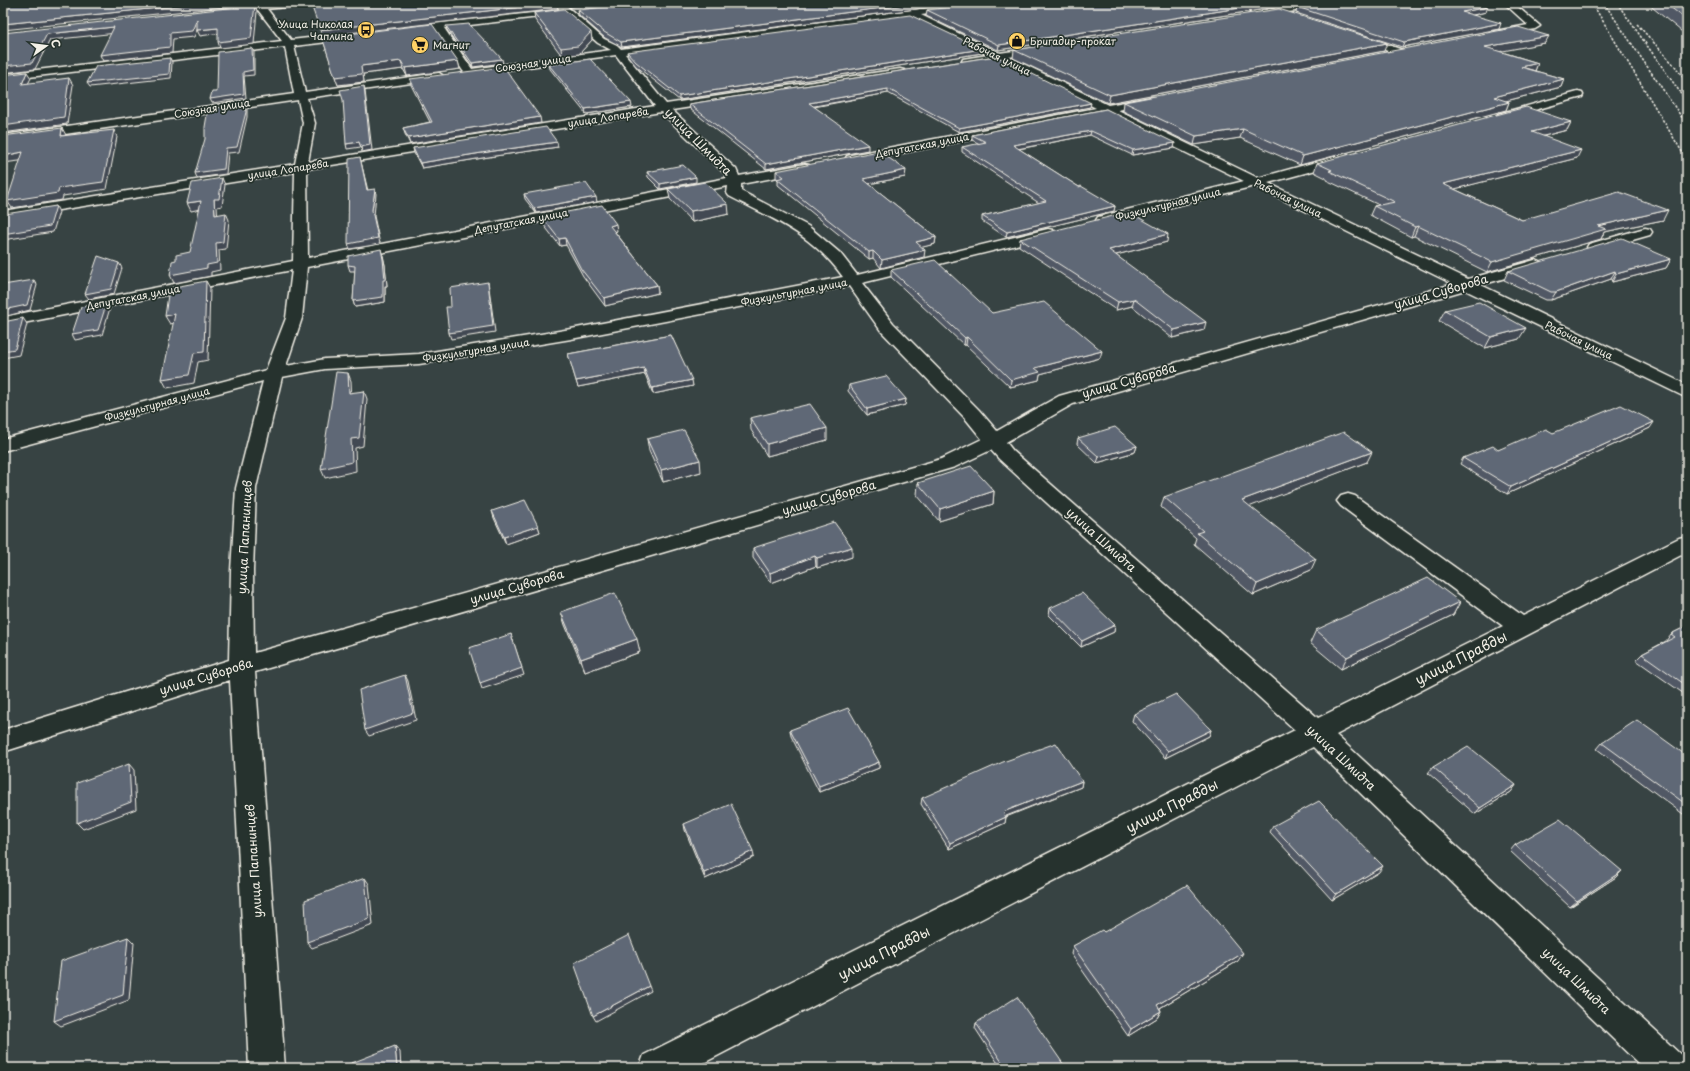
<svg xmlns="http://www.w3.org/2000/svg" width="1690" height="1071" font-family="'Playpen Sans',sans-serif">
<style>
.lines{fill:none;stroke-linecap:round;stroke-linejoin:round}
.minor-casing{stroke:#f4f1e8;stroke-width:3}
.minor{fill:#26332d;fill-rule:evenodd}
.rail{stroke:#f4f1e8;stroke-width:1.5;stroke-dasharray:2.5 1.5;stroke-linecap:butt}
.wall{fill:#515965;stroke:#f4f1e8}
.shaded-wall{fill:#424953;stroke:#f4f1e8}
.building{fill:#5e6876;stroke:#f4f1e8}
.labels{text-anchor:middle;stroke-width:3.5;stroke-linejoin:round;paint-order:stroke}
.far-poi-label{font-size:10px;fill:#f4f1e8;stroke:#26332d;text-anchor:start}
.far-street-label{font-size:10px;fill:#f4f1e8;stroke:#26332d}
.street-label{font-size:12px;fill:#f4f1e8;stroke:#26332d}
.near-street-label{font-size:14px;fill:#f4f1e8;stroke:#26332d}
</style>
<rect width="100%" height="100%" fill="#374343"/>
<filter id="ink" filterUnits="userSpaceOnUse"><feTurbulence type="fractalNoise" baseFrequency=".025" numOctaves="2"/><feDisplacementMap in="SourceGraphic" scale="8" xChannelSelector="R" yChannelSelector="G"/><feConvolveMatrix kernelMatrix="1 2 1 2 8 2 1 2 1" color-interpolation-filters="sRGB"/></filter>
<g filter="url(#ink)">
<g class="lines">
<defs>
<g id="minor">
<path d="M254 3H298L294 6 267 9 291 40 353 33 358 36 353 39 294 46 305 92 439 73 444 76 439 79 307 98 315 123 308 162 655 106 616 55 469 75 465 74 435 29 402 32 400 30 405 27 560 10 554 3H563L604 39 617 45 621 49 910 10 972 3H996L992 6 921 15 999 53 1045 47 1047 49 1045 51 1009 57 1108 105 1153 97 1157 98 1158 100 1157 102 1118 110 1258 178 1345 154 1349 155 1351 158 1349 161 1268 183 1468 279 1535 260 1540 262 1543 265 1540 268 1481 285 1687 385V398L1465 290 1073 404 1006 442 1013 451 1318 718 1503 626 1341 506 1337 501 1341 496 1348 494 1355 496 1523 616 1679 538 1687 536V552L1336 735 1681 1055 1686 1068H1643L1313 747 694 1068H639L644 1055 1295 730 999 459 991 450 955 467 255 672 285 1068H249L230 680 3 752V730L229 660 231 571 236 488 263 381 3 451V439L266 370 286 318 292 270 3 327V317L293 261 295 172 3 219V211L295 164 303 123 298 100 3 143V135L294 94 285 47 3 80V74L282 41 258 10 249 11 245 8 255 5ZM565 14 598 43 611 50 472 69 444 28ZM910 16 988 55 963 59 962 61 963 63 997 59 1096 108 851 155 847 156 845 159 847 162 851 163 1105 113 1244 181 1098 217 1096 220 1098 223 1103 224 1255 186 1453 284 1059 396 997 431 979 410 893 323 862 283 1053 236 1055 233 1053 230 1048 229 857 275 840 253 808 226 741 191V184L809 171 811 168 809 165 805 164 739 176 736 169 672 110 900 75 905 72 904 70 900 69 666 104 625 54ZM661 112 725 174 727 178 308 258 307 169ZM728 186 727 193 729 196C775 220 812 234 843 277L571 329 419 354 325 359 286 366 302 318 307 267ZM849 286 881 331 965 418 982 439 941 459 254 653 253 571 256 488 282 377 325 369 419 364 571 339Z"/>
<polygon points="1313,3 1335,3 1331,6 1253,17 1249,14 1253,11"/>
<polygon points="1504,3 1513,3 1540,26 1535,29 1490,36 1490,32 1528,25"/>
<polygon points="1358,35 1403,50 1405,52 1400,55 1355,40 1355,36"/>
<polygon points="1578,92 1582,93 1583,95 1582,97 1502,119 1496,116 1498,114"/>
<polygon points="1645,228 1650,229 1652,232 1650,235 1594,251 1589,250 1587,247 1589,244"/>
</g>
</defs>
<use href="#minor" class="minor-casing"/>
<use href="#minor" class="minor"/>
<g class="rail">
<polyline points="1592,3 1687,160"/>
<polyline points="1604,3 1687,125"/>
<polyline points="1617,3 1687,102"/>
<polyline points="1637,24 1675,66 1687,83"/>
</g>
</g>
<g class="wall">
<polygon points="565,3 610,3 570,7"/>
<polygon points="637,3 962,3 622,47 605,38 579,15 578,10"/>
<polygon points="1305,3 998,50 926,16 927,10"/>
<polygon points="1647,3 1687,3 1687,36"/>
<polygon points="1297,7 1486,12 1473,15 1499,29 1402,47 1296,13"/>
<polygon points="534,13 592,40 579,54 562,56 535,20"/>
<polygon points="446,26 503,63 473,67 447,30"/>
<polygon points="322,37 458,61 460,69 407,76 403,69 363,74 364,82 338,85"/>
<polygon points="1545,43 1499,51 1538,63 1535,71 1564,79 1561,87 1506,101 1509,102 1506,110 1300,165 1240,138 1194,145 1123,111 1124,102"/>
<polygon points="982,49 982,53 679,100 636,66 628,56 627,52"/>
<polygon points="1014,50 1384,51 1108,103 1013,58"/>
<polygon points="996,56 1090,107 959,132 888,93 814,107 868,150 766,169 690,109 689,104"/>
<polygon points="549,65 632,107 586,114 550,69"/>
<polygon points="410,79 541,123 410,144 405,134 403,128 430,122 411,85"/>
<polygon points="1106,109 1174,148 1132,155 1090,135 1019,149 1079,187 1115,206 1114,211 1006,237 982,221 982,216 1039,203 962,152 962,147 980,144 972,140 972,135"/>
<polygon points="1571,122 1567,130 1544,136 1577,158 1454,189 1522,220 1663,220 1604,232 1601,239 1487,272 1414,236 1411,237 1370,215 1374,206 1379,205 1326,180 1326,178 1314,172 1317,163"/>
<polygon points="558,147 495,156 422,168 414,153 413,148"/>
<polygon points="776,171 905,177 869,184 936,237 935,244 922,247 924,257 881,268 873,258 869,259 778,185 778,179 776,178"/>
<polygon points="647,172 696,182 660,189 648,177"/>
<polygon points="668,189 729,214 692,222 670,199"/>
<polygon points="524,194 597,202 536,213 525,199"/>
<polygon points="542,217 617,231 615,232 657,285 658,293 605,306 583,276 566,245 560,246 543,224"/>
<polygon points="1020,239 1167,242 1116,255 1204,330 1172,338 1132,306 1116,310 1019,246"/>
<polygon points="383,255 385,265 387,286 385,286 385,302 355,307 353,301 355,271 350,271 348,265"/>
<polygon points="1671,259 1666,268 1612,282 1611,279 1551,300 1546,300 1504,280 1508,271"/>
<polygon points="891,270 992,313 1100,358 1040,374 1039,380 1010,387 966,345 964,345 891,277"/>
<polygon points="1445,310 1519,339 1485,348 1439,321"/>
<polygon points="671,335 693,386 653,394 645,374 578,387 568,354"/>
<polygon points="849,385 906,399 905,405 867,415 848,391"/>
<polygon points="750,418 827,440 767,456 751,430"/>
<polygon points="1650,428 1507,494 1460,464 1463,458 1498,450 1553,433"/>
<polygon points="1078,438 1137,446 1135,452 1097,463 1077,444"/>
<polygon points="647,439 701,472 663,482 649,451"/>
<polygon points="1367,462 1249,506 1311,570 1253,595 1194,544 1196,538 1161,507 1164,497"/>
<polygon points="918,483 994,491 993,504 939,521 917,495"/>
<polygon points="492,511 538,526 540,532 506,544 494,518"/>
<polygon points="753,548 852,557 817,568 816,566 771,583 753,558"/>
<polygon points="1460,602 1453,615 1341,669 1310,643 1316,630"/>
<polygon points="1050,608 1115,625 1114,632 1081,647 1049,615"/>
<polygon points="561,612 640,652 585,672 565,625"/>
<polygon points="1687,626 1687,696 1636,660 1642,654 1666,641 1671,634"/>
<polygon points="1134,714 1211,730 1209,736 1165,758 1132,721"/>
<polygon points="790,730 879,762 879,768 819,792 791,736"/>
<polygon points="1602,743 1687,756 1687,817 1597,749"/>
<polygon points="1433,767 1516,785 1511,792 1475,814 1428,773"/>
<polygon points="1082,781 1081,787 1006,817 1005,823 949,849 921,804 922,798"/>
<polygon points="684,824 754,857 705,879 685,830"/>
<polygon points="1273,826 1379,872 1332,900 1270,832"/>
<polygon points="1515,845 1616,877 1570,907 1510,851"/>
<polygon points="1104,932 1238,961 1160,1008 1161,1011 1157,1018 1128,1036 1071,954 1073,946"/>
<polygon points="976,1023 1066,1068 1001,1068 975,1028"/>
</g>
<g class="shaded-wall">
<polygon points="207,3 253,3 253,4 3,30 3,24"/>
<polygon points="557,3 558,9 322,36 320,30"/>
<polygon points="570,3 610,3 570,7"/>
<polygon points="920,3 962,3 622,47 621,42"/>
<polygon points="1272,3 1305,3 998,50 999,45"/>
<polygon points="255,5 257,11 254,44 220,48 218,42"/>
<polygon points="1488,7 1486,12 1460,18 1462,12"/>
<polygon points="197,19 199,25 194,37 173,39 172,53 103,61 100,55 170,33"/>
<polygon points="1501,23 1499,29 1402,47 1404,42"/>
<polygon points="114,27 117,33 50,40 35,69 3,73 3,66 47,34"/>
<polygon points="218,28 221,33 200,36 197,30"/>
<polygon points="591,32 592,40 579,54 562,56 561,48"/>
<polygon points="1549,36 1545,43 1482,55 1485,47"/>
<polygon points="1387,43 1384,51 1108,103 1110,95"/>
<polygon points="252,48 254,52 254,75 244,76 246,98 212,103 210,99 243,72"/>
<polygon points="982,49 982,53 679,100 679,96"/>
<polygon points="170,58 172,62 171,78 90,87 87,83"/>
<polygon points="502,59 503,63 473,67 472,63"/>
<polygon points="401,61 403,69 363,74 364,82 338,85 335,77 361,66"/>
<polygon points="458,61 460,69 407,76 405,68"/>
<polygon points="1538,63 1535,71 1521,67"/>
<polygon points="27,72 31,78 25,90 22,84"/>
<polygon points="69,78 73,85 67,124 3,133 3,126"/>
<polygon points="1564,79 1561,87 1490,105 1494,97"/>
<polygon points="364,86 365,91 372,150 362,152 361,147"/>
<polygon points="888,89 888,93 809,107 809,103"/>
<polygon points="631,102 632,107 586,114 585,109"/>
<polygon points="1509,102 1506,110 1300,165 1303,156"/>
<polygon points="1091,103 1090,107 959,132 959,128"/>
<polygon points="245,104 247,108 247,117 239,152 228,153 226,174 197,178 195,173"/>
<polygon points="540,117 541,123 410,144 408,138"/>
<polygon points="1571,122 1567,130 1528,140 1532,132"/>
<polygon points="62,128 66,135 61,136"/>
<polygon points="1243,129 1240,138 1194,145 1196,136"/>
<polygon points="114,130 117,137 107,189 63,196 62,200 12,208 7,201 59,188"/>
<polygon points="1091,131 1090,135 1012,150 1013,145"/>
<polygon points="359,142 361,147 347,149 346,144"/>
<polygon points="557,142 558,147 495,156 422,168 420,163 494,151"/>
<polygon points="1175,143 1174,148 1132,155 1133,150"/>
<polygon points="868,145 868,150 766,169 766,164"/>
<polygon points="1581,150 1577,158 1439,193 1443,184"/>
<polygon points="23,152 27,160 3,163 3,156"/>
<polygon points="360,157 361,162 369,195 367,190"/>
<polygon points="906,170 905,177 863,185 863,179"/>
<polygon points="696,177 696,182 660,189 660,184"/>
<polygon points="222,178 225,185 222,206 217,207 218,222 215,215 214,199"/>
<polygon points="375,189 376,194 374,216 380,244 350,249 348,244 372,210"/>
<polygon points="596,197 597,202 536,213 534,208"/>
<polygon points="201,201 205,208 191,211 187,203"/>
<polygon points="728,204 729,214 692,222 691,211"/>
<polygon points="56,206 59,212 53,232 3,240 3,234"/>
<polygon points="1115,206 1114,211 1006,237 1007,232"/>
<polygon points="1668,210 1663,220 1604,232 1601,239 1487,272 1492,262 1598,226"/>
<polygon points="226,213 229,220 226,249 219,250 220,270 211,272 211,276 174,283 170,275 207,265"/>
<polygon points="616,224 617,231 611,233 610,226"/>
<polygon points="1418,226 1414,236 1411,237 1415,227"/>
<polygon points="1168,234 1167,242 1108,257 1109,250"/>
<polygon points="936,237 935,244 915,249 916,242"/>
<polygon points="565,238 566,245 560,246 559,239"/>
<polygon points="381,249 385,265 387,286 385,286 385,302 355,307 353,301"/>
<polygon points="925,250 924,257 881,268 882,260"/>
<polygon points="873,251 873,258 869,259 869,252"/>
<polygon points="1671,259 1666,268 1612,282 1616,274"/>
<polygon points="119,263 122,268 114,294 89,299 85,294"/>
<polygon points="1615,271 1611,279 1551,300 1556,292"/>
<polygon points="34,280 37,285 30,310 3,317 3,310"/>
<polygon points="206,281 210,288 208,360 198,362 194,383 167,388 162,379 194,353"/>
<polygon points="488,282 489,288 495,332 451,339 449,333"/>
<polygon points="657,285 658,293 605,306 604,298"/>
<polygon points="1134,299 1132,306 1116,310 1118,302"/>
<polygon points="107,302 110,308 102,335 75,340 72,334"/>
<polygon points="175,314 179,322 170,324 165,316"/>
<polygon points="23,318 27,324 19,355 3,358 3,351"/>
<polygon points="1206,322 1204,330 1172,338 1174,330"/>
<polygon points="1526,328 1519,339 1485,348 1491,337"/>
<polygon points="967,337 966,345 964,345 965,338"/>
<polygon points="1102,351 1100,358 1040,374 1039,380 1010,387 1011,380 1035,368"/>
<polygon points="644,368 645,374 578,387 576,381"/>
<polygon points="348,373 351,381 352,401 349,393"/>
<polygon points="692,380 693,386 653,394 652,388"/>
<polygon points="364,391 367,399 363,446 355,448 356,471 325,478 321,469 351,439"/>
<polygon points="906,399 905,405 867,415 867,409"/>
<polygon points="1654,422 1650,428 1507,494 1511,487"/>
<polygon points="827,428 827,440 767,456 767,444"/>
<polygon points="1137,446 1135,452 1097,463 1099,457"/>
<polygon points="1372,452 1367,462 1238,511 1242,500"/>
<polygon points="700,460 701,472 663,482 661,470"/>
<polygon points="994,491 993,504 939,521 940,509"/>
<polygon points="538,526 540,532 506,544 504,537"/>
<polygon points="852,547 852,557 817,568 817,558"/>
<polygon points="815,556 816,566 771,583 770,573"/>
<polygon points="1316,559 1311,570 1253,595 1257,584"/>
<polygon points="1460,602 1453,615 1341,669 1347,657"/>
<polygon points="1115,625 1114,632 1081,647 1082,641"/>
<polygon points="511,634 524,675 482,689 480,683"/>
<polygon points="637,639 640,652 585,672 581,659"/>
<polygon points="405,675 408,681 416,720 369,736 365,730"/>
<polygon points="1211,730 1209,736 1165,758 1168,751"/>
<polygon points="879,762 879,768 819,792 819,786"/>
<polygon points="129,764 134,770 136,809 83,829 77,823"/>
<polygon points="1082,781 1081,787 1001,818 1003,812"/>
<polygon points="1516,785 1511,792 1475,814 1480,808"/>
<polygon points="1006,817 1005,823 949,849 950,843"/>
<polygon points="753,851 754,857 705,879 704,873"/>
<polygon points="1383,866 1379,872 1332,900 1336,894"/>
<polygon points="1622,871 1616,877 1570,907 1577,901"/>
<polygon points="365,878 369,884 373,925 312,948 307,942"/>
<polygon points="128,937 134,943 129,1000 61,1026 54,1021"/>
<polygon points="1243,953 1238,961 1153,1012 1157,1005"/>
<polygon points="649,986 651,991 596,1021 593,1016"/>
<polygon points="1161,1011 1157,1018 1128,1036 1131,1029"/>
<polygon points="395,1046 400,1052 401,1068 397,1068"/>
</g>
<g class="building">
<polygon points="3,3 207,3 3,24"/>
<polygon points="312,3 557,3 320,30 313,10"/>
<polygon points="637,3 920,3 621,42 604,32 578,10"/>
<polygon points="985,3 1272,3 999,45 927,10"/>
<polygon points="1326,3 1472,3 1488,7 1462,12 1501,23 1404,42 1297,7"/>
<polygon points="1665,3 1678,3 1687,9 1687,20"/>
<polygon points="255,5 251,38 218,42 218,28 197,30 197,19 192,31 170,33 170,47 100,55 114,27 47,34 32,63 3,66 3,33"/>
<polygon points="564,9 591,32 578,46 561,48 534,13"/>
<polygon points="1279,9 1387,43 1110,95 1014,50"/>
<polygon points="910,15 982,49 679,96 636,62 627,52"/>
<polygon points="432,24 458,61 405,68 401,61 361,66 362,74 335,77 322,37"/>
<polygon points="469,24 502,59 472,63 446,26"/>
<polygon points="1518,27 1549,36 1485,47 1538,63 1521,67 1564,79 1494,97 1509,102 1303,156 1243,129 1196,136 1124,102"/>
<polygon points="252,48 253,70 243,72 244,94 210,99 212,92 217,92 218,52"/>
<polygon points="996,56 1091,103 959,128 888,89 809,103 868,145 766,164 689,104"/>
<polygon points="170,58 169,74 87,83 96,66"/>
<polygon points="590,59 631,102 585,109 549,65"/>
<polygon points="504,67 540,117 408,138 403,128 432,122 410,79"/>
<polygon points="27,72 22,84 69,78 64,117 3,126 3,75"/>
<polygon points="364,86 370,145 361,147 359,142 346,144 343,100 340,90"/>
<polygon points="245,104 246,112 237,147 226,148 224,169 195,173 205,139 205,127 208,109"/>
<polygon points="1526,107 1571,122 1532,132 1581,150 1443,184 1522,220 1619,192 1668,210 1598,226 1606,229 1492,262 1418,226 1415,227 1374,206 1395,202 1329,171 1332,170 1317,163"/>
<polygon points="1106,109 1175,143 1133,150 1091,131 1013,145 1079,187 1081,186 1115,206 1007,232 982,216 1046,201 962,147 986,142 972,135"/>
<polygon points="546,127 557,142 494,151 420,163 413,148"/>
<polygon points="62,128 61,136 114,130 103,182 59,188 58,193 7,201 23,152 3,156 3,136"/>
<polygon points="879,151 906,170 863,179 936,237 916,242 925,250 882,260 873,251 869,252 777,179 784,177 776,171"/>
<polygon points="360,157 367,190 375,189 372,210 378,238 348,244 349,159"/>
<polygon points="683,165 696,177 660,184 647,172"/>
<polygon points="222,178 219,199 214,199 215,215 226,213 223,242 216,243 217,263 207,265 207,268 170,275 172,261 176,260 176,255 190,252 201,201 187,203 192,183"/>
<polygon points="705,182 728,204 691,211 668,189"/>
<polygon points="586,183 596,197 534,208 524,194"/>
<polygon points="602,205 616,224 610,226 657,285 604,298 581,269 565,238 559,239 542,217"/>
<polygon points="56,206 50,226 3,234 3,221 5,214"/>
<polygon points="1129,212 1168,234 1109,250 1206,322 1174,330 1134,299 1118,302 1020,239"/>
<polygon points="1622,238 1671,259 1616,274 1615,271 1556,292 1551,292 1508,271"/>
<polygon points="381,249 383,259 385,280 383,280 383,297 353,301 355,266 348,265 348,256"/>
<polygon points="98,256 119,263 111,289 85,294"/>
<polygon points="935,260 992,313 1044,302 1102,351 1035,368 1040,372 1011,380 967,337 965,338 891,270"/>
<polygon points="34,280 27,305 3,310 3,285"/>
<polygon points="206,281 204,352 194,353 189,375 162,379 175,314 165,316 169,288"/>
<polygon points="488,282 493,326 449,333 446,307 451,307 450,288"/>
<polygon points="107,302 98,330 72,334 81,307"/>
<polygon points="1479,302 1526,328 1491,337 1445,310"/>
<polygon points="23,318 15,349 3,351 3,322"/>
<polygon points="671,335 692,380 652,388 644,368 576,381 568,354"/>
<polygon points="336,372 348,373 349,393 364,391 359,438 351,439 352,462 321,469"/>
<polygon points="886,376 906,399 867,409 849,385"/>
<polygon points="810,404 827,428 767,444 750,418"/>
<polygon points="1621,405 1654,422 1511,487 1463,458 1493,446 1498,450 1546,429 1553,433"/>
<polygon points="1115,427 1137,446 1099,457 1078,438"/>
<polygon points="684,430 700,460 661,470 647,439"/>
<polygon points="1344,432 1372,452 1242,500 1316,559 1257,584 1197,533 1203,531 1164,497"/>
<polygon points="971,466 994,491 940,509 918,483"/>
<polygon points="525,500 538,526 504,537 492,511"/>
<polygon points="834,522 852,547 817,558 815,556 770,573 753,548"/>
<polygon points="1428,578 1460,602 1347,657 1316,630"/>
<polygon points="615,593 637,639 581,659 561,612"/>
<polygon points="1082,593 1115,625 1082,641 1050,608"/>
<polygon points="1687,626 1687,686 1642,654 1675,637 1671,634"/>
<polygon points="511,634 522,668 480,683 469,648"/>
<polygon points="405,675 413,713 365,730 359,690"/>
<polygon points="1176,694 1211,730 1168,751 1134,714"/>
<polygon points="848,708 879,762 819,786 790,730"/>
<polygon points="1637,720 1687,756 1687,805 1602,743"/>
<polygon points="1056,743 1082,781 1003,812 1006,817 950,843 922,798 1003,762"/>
<polygon points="1468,746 1516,785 1480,808 1433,767"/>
<polygon points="129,764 131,802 77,823 77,783"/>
<polygon points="1319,801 1383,866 1336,894 1273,826"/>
<polygon points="731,804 753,851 704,873 684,824"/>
<polygon points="1560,819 1622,871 1577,901 1515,845"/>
<polygon points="365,878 369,919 307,942 305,900"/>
<polygon points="1187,885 1243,953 1157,1005 1161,1011 1131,1029 1073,946 1102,930 1104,932"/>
<polygon points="629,935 649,986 593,1016 574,963"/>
<polygon points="128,937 123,995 54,1021 61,961"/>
<polygon points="1017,997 1066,1068 1006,1068 976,1023"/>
<polygon points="395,1046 397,1068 339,1068"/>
</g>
</g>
<defs>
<symbol id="bus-disc" viewBox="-11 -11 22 22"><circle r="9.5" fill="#ffd166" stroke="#26332d"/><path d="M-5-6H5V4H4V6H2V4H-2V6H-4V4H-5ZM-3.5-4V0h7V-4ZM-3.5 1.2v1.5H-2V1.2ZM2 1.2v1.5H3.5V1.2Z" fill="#111"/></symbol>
<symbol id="shop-disc" viewBox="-11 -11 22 22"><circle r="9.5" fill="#ffd166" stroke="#26332d"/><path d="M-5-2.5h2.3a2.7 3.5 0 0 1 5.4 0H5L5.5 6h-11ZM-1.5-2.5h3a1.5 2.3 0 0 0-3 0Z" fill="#111"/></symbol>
<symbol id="supermarket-disc" viewBox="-11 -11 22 22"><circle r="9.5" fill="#ffd166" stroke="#26332d"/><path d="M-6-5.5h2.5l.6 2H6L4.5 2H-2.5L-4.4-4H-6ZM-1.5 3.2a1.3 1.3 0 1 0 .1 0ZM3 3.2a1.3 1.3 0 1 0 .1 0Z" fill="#111"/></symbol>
</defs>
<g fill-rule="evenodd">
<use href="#bus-disc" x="356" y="20" width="20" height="20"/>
<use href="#shop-disc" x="1007" y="31" width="20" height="20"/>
<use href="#supermarket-disc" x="410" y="35" width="20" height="20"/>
</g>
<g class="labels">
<g class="far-poi-label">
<text x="353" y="28" text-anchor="end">Улица Николая<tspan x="353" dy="12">Чаплина</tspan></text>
<text x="1030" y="45">Бригадир-прокат</text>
<text x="433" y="49">Магнит</text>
</g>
<g class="far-street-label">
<text transform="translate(997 56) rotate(26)" y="4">Рабочая улица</text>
<text transform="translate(533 63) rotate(-8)" y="4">Союзная улица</text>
<text transform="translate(212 108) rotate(-9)" y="4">Союзная улица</text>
<text transform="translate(608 117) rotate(-9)" y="4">улица Лопарева</text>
<text transform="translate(922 145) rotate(-11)" y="4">Депутатская улица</text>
<text transform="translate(288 169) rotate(-9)" y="4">улица Лопарева</text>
<text transform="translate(1288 198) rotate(26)" y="4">Рабочая улица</text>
<text transform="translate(1168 204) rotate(-14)" y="4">Физкультурная улица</text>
<text transform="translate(521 221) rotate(-11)" y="4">Депутатская улица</text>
<text transform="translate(794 292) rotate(-11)" y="4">Физкультурная улица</text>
<text transform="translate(133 297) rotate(-11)" y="4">Депутатская улица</text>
<text transform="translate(1579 340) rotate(26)" y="4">Рабочая улица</text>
<text transform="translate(476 350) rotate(-9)" y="4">Физкультурная улица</text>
<text transform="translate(157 404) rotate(-15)" y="4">Физкультурная улица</text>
</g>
<g class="street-label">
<text transform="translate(698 142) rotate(45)" y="4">улица Шмидта</text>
<text transform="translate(1441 292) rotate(-16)" y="4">улица Суворова</text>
<text transform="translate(1129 381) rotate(-16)" y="4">улица Суворова</text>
<text transform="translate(829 498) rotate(-16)" y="4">улица Суворова</text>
<text transform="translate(245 537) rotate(-87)" y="4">улица Папанинцев</text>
<text transform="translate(1101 540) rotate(42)" y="4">улица Шмидта</text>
<text transform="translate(517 587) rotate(-16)" y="4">улица Суворова</text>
<text transform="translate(206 677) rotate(-17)" y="4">улица Суворова</text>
<text transform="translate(1341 758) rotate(43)" y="4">улица Шмидта</text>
<text transform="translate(254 861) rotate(-94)" y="4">улица Папанинцев</text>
<text transform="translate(1576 981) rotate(44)" y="4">улица Шмидта</text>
</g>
<g class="near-street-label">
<text transform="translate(1461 658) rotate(-27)" y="5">улица Правды</text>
<text transform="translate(1172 806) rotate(-27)" y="5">улица Правды</text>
<text transform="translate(884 953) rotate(-27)" y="5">улица Правды</text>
</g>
</g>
<rect width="1690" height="1071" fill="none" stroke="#26332d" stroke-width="16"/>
<rect x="8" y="8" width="1674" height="1055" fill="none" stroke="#f4f1e8" stroke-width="1.5" filter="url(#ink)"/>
<g transform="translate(46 46) rotate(76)" stroke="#26332d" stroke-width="3" paint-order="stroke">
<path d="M0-3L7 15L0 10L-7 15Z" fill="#f4f1e8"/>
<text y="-6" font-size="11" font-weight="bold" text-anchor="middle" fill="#f4f1e8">С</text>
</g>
</svg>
